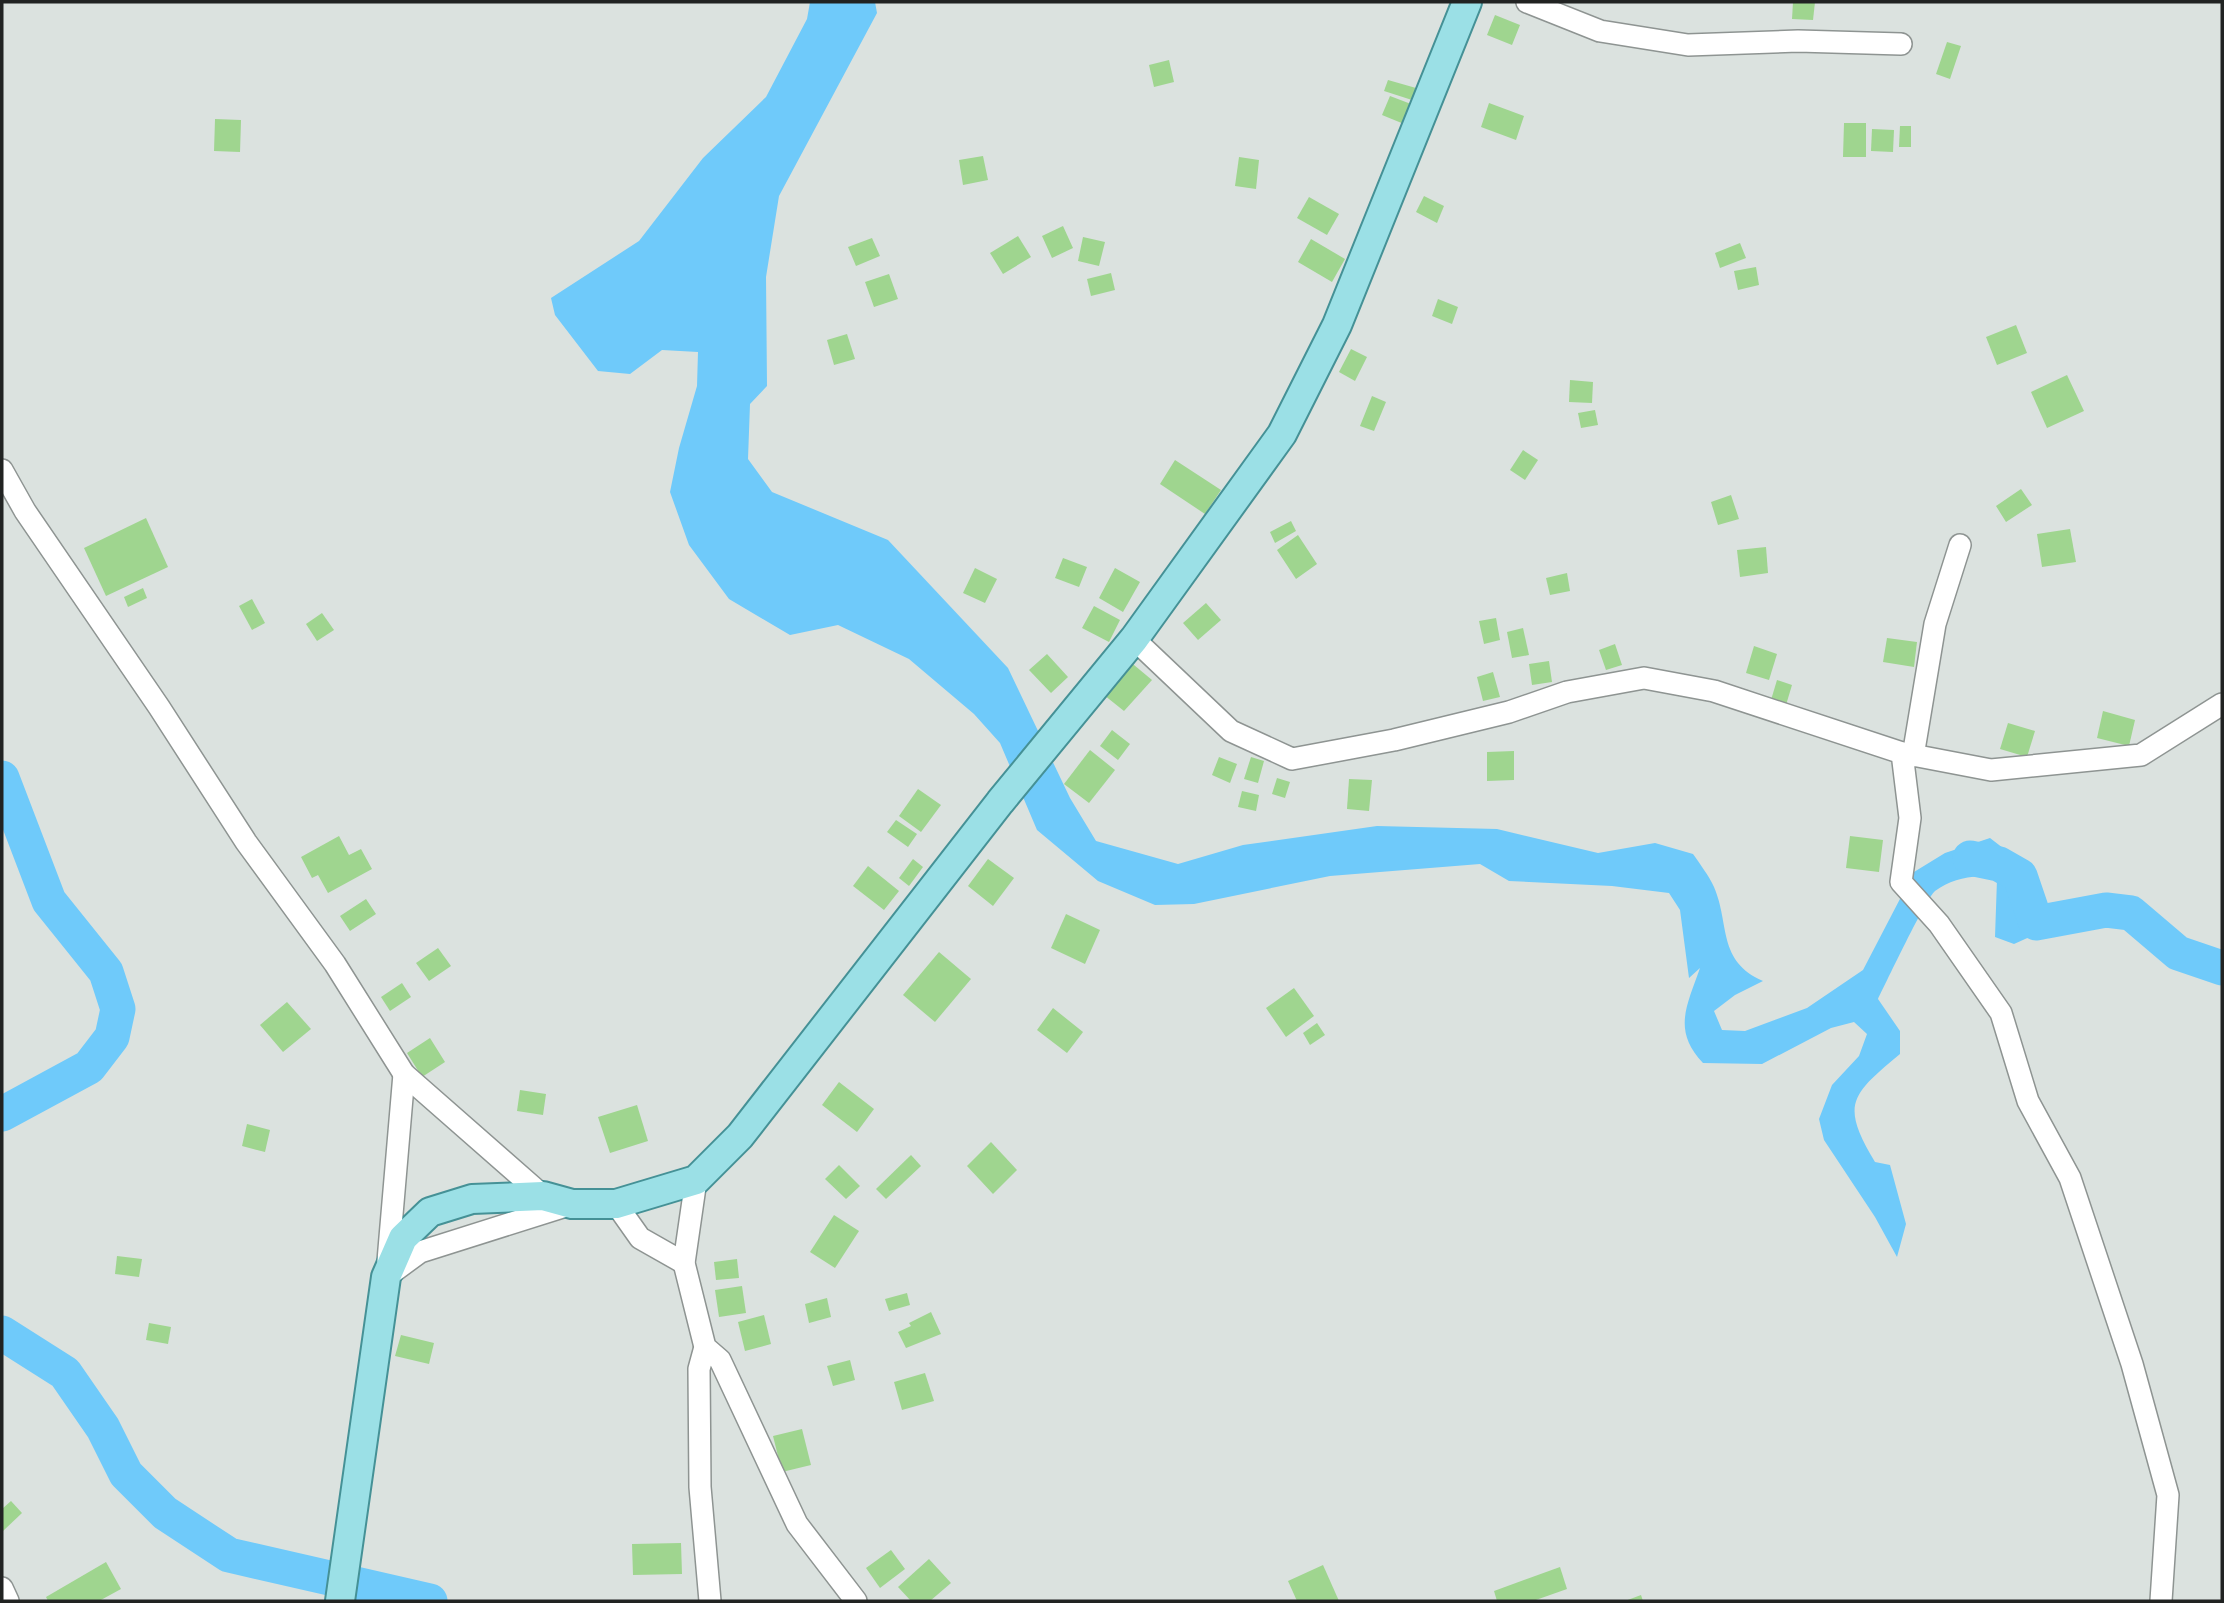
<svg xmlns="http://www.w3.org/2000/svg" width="2224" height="1603" font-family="Overpass,sans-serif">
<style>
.water{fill:#6fcafa}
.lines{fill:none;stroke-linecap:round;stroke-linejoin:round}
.river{stroke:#6fcafa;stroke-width:35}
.building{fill:#9fd58f}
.minor-casing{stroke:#8e9492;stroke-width:24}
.major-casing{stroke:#459196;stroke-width:32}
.minor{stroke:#fff;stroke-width:21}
.major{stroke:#9be0e6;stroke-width:28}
</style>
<rect width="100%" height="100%" fill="#dbe2df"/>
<path class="water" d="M810 2H875L877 13 779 196 766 277 767 386 750 404 748 459 772 492 888 540 1008 668 1070 798 1096 841 1178 864 1243 845 1377 826 1497 829 1598 853 1655 843 1693 854C1700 864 1709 876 1714 887 1730 924 1717 961 1763 981L1735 995 1714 1011 1722 1030 1745 1031 1807 1008 1863 970 1914 872 1945 853 1990 838 2012 855 2020 900 2041 907 2054 904 2045 930 2014 944 1995 937 1997 879C1977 873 1953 878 1935 891 1926 898 1886 983 1878 999L1900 1031V1054C1851 1095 1840 1104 1875 1162L1890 1165 1906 1224 1897 1257 1875 1217 1824 1140 1819 1119 1832 1085 1859 1056 1867 1034 1854 1022 1831 1028 1762 1064 1703 1063C1672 1030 1687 1006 1700 968L1689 978 1680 910 1669 893 1612 886 1509 881 1480 864 1330 876 1194 904 1155 905 1098 881 1037 830 1000 743 974 714 909 659 838 625 790 635 729 599 689 545 670 492 679 448 697 386 698 352 662 350 630 374 598 371 555 315 551 298 639 241 703 158 766 97 807 19Z"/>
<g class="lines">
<g class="river">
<polyline points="2,778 49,901 106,972 118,1009 112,1037 89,1067 2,1114"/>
<polyline points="1970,858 1999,864 2020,876 2036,923 2106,910 2131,913 2178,953 2222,968"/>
<polyline points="2,1333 65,1373 103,1428 126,1474 165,1513 229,1555 430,1601"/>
</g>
</g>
<g class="building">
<polygon points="1793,2 1815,2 1813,20 1792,19"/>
<polygon points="1495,15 1520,25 1512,45 1487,35"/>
<polygon points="1947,42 1961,46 1950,79 1936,74"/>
<polygon points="1169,60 1174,82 1154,87 1149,65"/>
<polygon points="1388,80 1416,88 1412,100 1384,91"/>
<polygon points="1390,96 1411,104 1404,124 1382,115"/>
<polygon points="1489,103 1524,116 1516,140 1481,127"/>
<polygon points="215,119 241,120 240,152 214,151"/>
<polygon points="1844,123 1866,123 1866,157 1843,157"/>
<polygon points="1900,126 1911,126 1911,147 1899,147"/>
<polygon points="1872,129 1894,130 1893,152 1871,151"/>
<polygon points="983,156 988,180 963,185 959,160"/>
<polygon points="1239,157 1259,160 1256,189 1235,186"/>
<polygon points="1424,196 1444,206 1437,223 1416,212"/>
<polygon points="1309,197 1339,214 1327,235 1297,218"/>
<polygon points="1063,226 1073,248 1052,258 1042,236"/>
<polygon points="1018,236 1031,257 1003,274 990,253"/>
<polygon points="1083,237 1105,242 1099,266 1078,261"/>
<polygon points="872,238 880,256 856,266 848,247"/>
<polygon points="1311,239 1345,259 1332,282 1298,262"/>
<polygon points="1740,243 1746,258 1720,268 1715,253"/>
<polygon points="1756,267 1759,285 1738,290 1734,271"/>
<polygon points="1111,273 1115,290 1091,296 1087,279"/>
<polygon points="889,274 898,299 874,307 865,282"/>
<polygon points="1438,299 1458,307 1452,324 1432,316"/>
<polygon points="2016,325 2027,353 1997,365 1986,337"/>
<polygon points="847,334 855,359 834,365 827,340"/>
<polygon points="1351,349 1367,357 1355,381 1339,372"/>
<polygon points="2067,375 2084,411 2047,428 2031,392"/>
<polygon points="1570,380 1593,382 1592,403 1569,402"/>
<polygon points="1372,396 1386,402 1374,431 1360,426"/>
<polygon points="1595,410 1598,425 1581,428 1578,413"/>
<polygon points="1523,450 1538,460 1525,480 1510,470"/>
<polygon points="1175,460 1221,490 1205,514 1160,484"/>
<polygon points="2021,489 2032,505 2006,522 1996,506"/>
<polygon points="1731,495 1739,519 1718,525 1711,502"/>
<polygon points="146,518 168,567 106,596 84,548"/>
<polygon points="1291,521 1296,531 1275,543 1270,532"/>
<polygon points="2070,529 2076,562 2042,567 2037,534"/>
<polygon points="1298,535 1317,564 1296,579 1277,550"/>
<polygon points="1766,547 1768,573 1740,577 1737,550"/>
<polygon points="1063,558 1087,567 1079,587 1055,578"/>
<polygon points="975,568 997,579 985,603 963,593"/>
<polygon points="1115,568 1140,582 1123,612 1099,598"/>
<polygon points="1567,573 1570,591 1550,595 1546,578"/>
<polygon points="143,588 147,598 128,607 124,597"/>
<polygon points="252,599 265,623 252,630 239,606"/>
<polygon points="1206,603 1221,620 1198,640 1183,623"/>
<polygon points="1094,606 1120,620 1109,642 1082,628"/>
<polygon points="322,613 334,630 317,641 306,624"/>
<polygon points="1496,618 1500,640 1484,644 1479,621"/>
<polygon points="1523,628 1529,655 1512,658 1507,632"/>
<polygon points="1887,638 1917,642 1914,667 1883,662"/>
<polygon points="1615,644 1622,665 1606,670 1599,650"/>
<polygon points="1754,646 1777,654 1769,680 1746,673"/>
<polygon points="1047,654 1068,677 1051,693 1029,670"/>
<polygon points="1128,660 1152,680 1124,711 1104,695"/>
<polygon points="1549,661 1552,682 1532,685 1529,664"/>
<polygon points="1493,672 1500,697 1483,701 1477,677"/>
<polygon points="1777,680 1792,685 1786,705 1771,700"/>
<polygon points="2103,711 2135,720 2129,746 2097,738"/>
<polygon points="2008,723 2035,731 2027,757 2000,749"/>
<polygon points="1112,730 1130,744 1118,760 1100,746"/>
<polygon points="1090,750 1115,770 1089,803 1064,784"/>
<polygon points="1514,751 1514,780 1487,781 1487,752"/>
<polygon points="1219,757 1237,764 1230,783 1212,775"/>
<polygon points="1251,757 1264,761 1258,783 1244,779"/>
<polygon points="1277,778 1290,782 1285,798 1272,794"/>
<polygon points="1349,779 1372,780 1369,811 1347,809"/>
<polygon points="918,789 941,805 921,832 899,816"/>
<polygon points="1242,791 1259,795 1256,811 1238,807"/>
<polygon points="896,820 917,834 908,847 887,832"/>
<polygon points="339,836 349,855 361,849 372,869 328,893 318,875 312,878 301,857"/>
<polygon points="1850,836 1883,840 1879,872 1846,868"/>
<polygon points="913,859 923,867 909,886 899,878"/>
<polygon points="988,859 1014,878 993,906 968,886"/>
<polygon points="868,866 899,891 884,910 853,886"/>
<polygon points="366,899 376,914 350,931 340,916"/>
<polygon points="1066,914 1100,930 1085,964 1051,948"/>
<polygon points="438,948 451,966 429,981 416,963"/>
<polygon points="939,952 971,979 935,1022 903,995"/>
<polygon points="402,983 411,997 390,1011 381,997"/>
<polygon points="1294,988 1314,1016 1286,1037 1266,1008"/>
<polygon points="287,1002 311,1029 283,1052 260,1025"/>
<polygon points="1053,1008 1083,1032 1067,1053 1037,1030"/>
<polygon points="1317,1023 1325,1035 1310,1045 1303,1033"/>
<polygon points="430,1038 445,1062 422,1077 407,1053"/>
<polygon points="839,1082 874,1109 857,1132 822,1105"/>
<polygon points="520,1090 546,1094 543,1115 517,1111"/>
<polygon points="637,1105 648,1141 610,1153 598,1117"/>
<polygon points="247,1124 270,1130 265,1152 242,1146"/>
<polygon points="991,1142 1017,1170 993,1194 967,1166"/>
<polygon points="911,1155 921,1166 886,1199 876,1189"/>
<polygon points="839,1165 860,1186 846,1199 825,1179"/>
<polygon points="834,1215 859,1231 835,1268 810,1252"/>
<polygon points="117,1256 142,1259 139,1277 115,1274"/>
<polygon points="737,1259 739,1278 716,1280 714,1262"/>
<polygon points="742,1286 746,1313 719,1317 715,1290"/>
<polygon points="907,1293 910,1305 889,1311 885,1299"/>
<polygon points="827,1298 831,1317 809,1323 805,1304"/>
<polygon points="931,1312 941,1334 906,1348 898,1332 911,1326 909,1323"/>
<polygon points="764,1315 771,1344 745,1351 738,1322"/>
<polygon points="149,1323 171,1327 168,1344 146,1340"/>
<polygon points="401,1335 434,1343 429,1364 395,1356"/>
<polygon points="850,1360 855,1380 833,1386 827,1366"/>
<polygon points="925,1373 934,1401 902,1410 894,1382"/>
<polygon points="802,1429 811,1465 782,1472 773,1436"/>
<polygon points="11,1501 22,1513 2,1532 2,1509"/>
<polygon points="681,1543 682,1574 633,1575 632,1544"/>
<polygon points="891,1550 905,1569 880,1588 866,1568"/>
<polygon points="929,1559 951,1583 930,1601 911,1601 898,1587"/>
<polygon points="106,1562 121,1589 99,1601 48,1601 46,1597"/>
<polygon points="1323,1565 1339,1601 1297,1601 1288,1581"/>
<polygon points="1560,1567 1567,1589 1533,1601 1497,1601 1494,1591"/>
<polygon points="1641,1595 1643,1601 1625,1601"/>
</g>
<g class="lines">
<defs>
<g id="minor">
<polyline points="1527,2 1600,31 1688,45 1798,41 1901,44"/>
<polyline points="2,470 25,511 159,707 246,842 335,964 404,1074 543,1196"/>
<polyline points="1134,639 1231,731 1292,759 1394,740 1509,712 1567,692 1644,678 1714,691 1902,753 1910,818 1901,882 1939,924 2001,1013 2028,1101 2070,1178 2132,1364 2168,1495 2161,1601"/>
<polyline points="1902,753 1991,770 2141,755 2222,704"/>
<polyline points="1913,756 1935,624 1960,545"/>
<polyline points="696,1180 684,1263 705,1347 720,1360 797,1524 856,1601"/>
<polyline points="616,1204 640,1238 684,1263"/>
<polyline points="388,1261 404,1074"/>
<polyline points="386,1277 420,1252 572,1204"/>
<polyline points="705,1347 699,1369 700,1487 710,1601"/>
<polyline points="2,1588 8,1601"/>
</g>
<polyline id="major" points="340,1601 386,1277 403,1238 430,1212 472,1199 543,1196 572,1204 616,1204 696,1180 740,1136 1000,802 1134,639 1282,434 1337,325 1467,2"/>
</defs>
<use href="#minor" class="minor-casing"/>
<use href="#major" class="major-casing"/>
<use href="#minor" class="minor"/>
<use href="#major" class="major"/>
</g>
<rect width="2224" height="1603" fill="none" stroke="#212322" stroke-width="7"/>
</svg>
